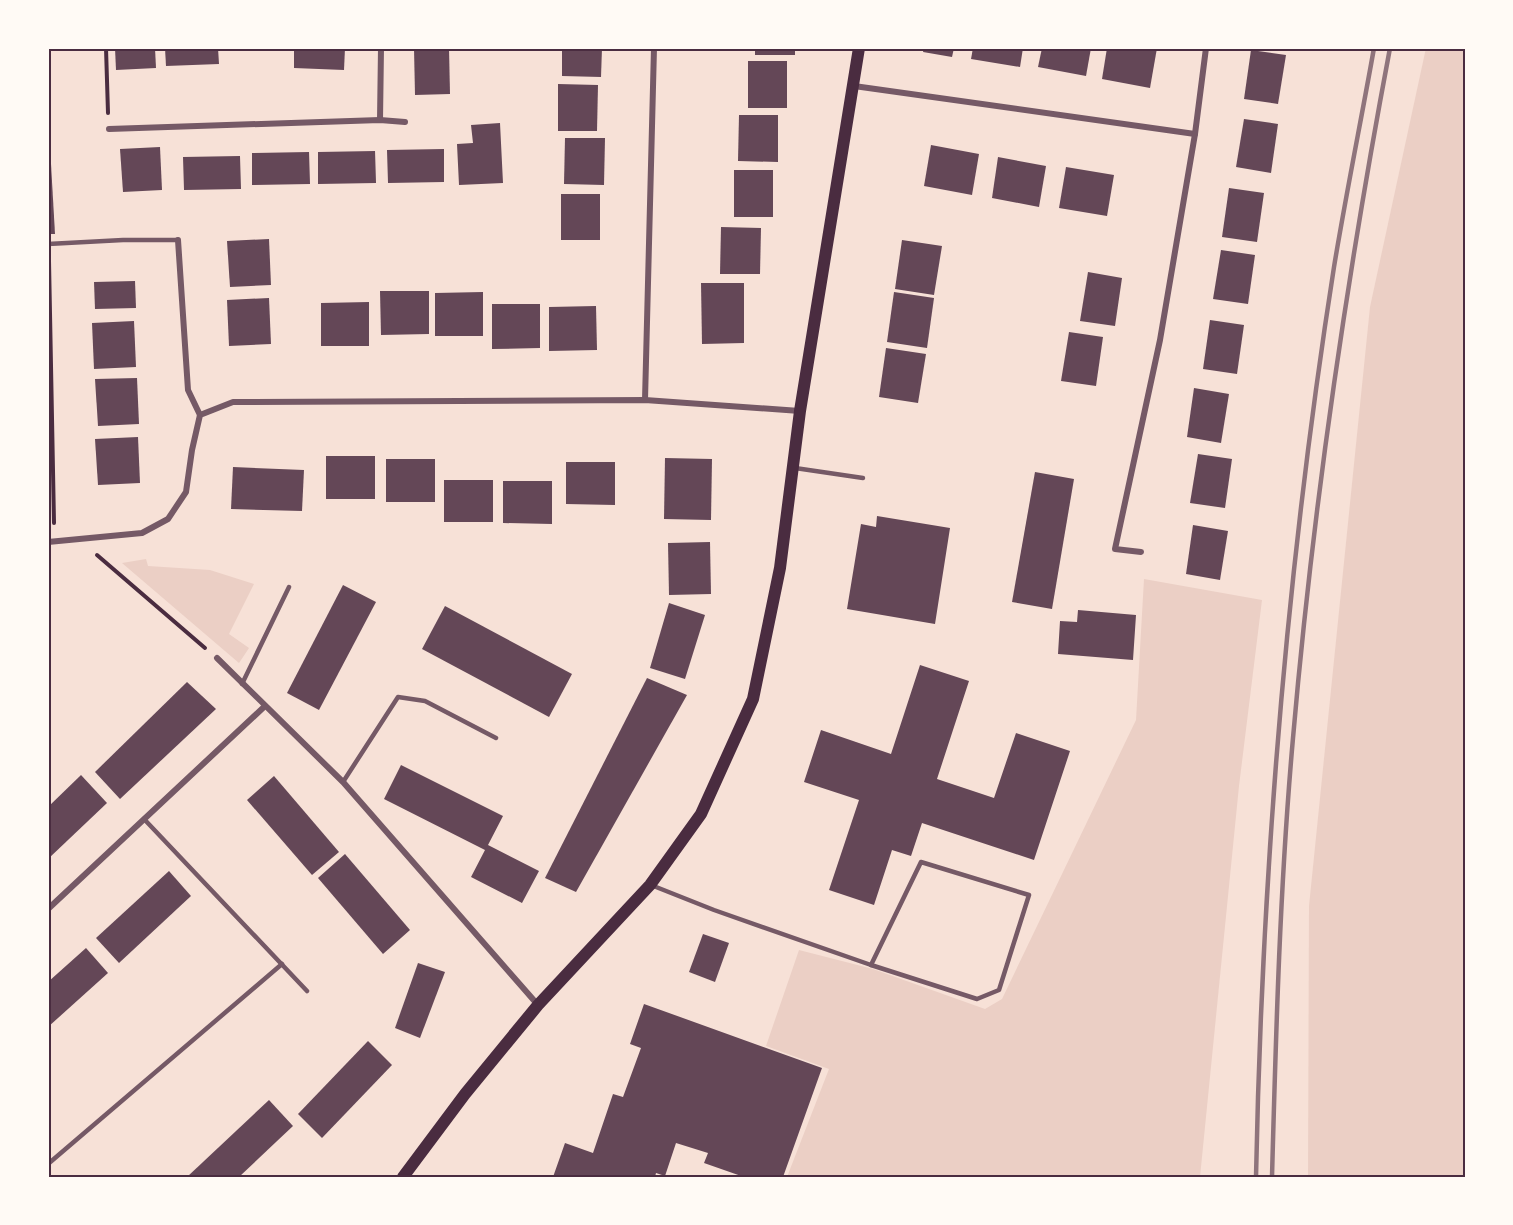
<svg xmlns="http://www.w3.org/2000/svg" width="1513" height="1225" font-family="Inter,sans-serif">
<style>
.green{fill:#ebcfc5}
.building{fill:#644757}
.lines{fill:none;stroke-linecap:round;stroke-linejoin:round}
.path{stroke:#4a2c40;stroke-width:4}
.service{stroke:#755966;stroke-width:4.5}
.minor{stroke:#755966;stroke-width:6}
.secondary{stroke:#4a2c40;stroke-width:12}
.rail{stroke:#8f747c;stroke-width:4.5}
.neatline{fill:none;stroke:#4a2c40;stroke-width:2}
</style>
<rect width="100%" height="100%" fill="#f7e1d7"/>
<g class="green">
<polygon points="1426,48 1465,48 1465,1177 1308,1177 1309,906 1370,307"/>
<polygon points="146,559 148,566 210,570 254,584 229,634 249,648 239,663 122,563"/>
<polygon points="1144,579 1262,600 1239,786 1200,1177 787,1177 829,1069 766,1046 799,950 873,969 985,1009 1002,999 1136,720"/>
</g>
<g class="building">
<polygon points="115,48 155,48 156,68 116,70"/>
<polygon points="165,48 218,48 219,64 166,66"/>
<polygon points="294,48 345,48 344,70 294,68"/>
<polygon points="414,48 449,48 450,94 415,95"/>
<polygon points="562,48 602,48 601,77 562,76"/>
<rect x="755" y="48" width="40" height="7"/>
<polygon points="924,48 954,48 952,57 923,52"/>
<polygon points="973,48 1023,48 1020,67 971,59"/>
<polygon points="1042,48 1091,48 1086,76 1038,67"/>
<polygon points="1107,48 1157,48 1150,88 1102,79"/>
<polygon points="1251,50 1286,55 1278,104 1244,99"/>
<rect x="748" y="61" width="39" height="47"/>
<polygon points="558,84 598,85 597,131 558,131"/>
<polygon points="739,115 778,115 778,162 738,161"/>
<polygon points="1244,119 1278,124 1271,173 1236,167"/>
<polygon points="500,123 503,183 459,185 457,144 473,143 471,125"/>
<polygon points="565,138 605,138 604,185 564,184"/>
<polygon points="931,145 979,154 972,195 924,186"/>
<polygon points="160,147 162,190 123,192 120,149"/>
<polygon points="444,149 444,182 388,183 387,150"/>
<polygon points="375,151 376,183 318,184 318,152"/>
<polygon points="309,152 310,184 252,185 252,153"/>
<polygon points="240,156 241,189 184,190 183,157"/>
<polygon points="998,157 1046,166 1039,207 992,198"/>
<polygon points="48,164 51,164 55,234 48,234"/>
<polygon points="1066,167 1114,175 1107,216 1059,208"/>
<rect x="734" y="170" width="39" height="47"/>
<polygon points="1229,188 1264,193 1257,242 1222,237"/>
<rect x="561" y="194" width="39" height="46"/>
<polygon points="721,227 761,228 760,274 720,274"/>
<polygon points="269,239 271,285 230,287 227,241"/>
<polygon points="902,240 942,246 934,295 895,289"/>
<polygon points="1221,250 1255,255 1248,304 1213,299"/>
<polygon points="1088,272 1122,278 1115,326 1080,321"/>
<polygon points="135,281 136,308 95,309 94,282"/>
<polygon points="701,283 744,283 744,343 702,344"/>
<polygon points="380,291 429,291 429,334 381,335"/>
<polygon points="483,292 483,336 435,336 435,293"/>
<polygon points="894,292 934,298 927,348 887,342"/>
<polygon points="269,298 271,344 229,346 227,300"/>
<polygon points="369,302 369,346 321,346 321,303"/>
<polygon points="492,304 540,304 540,348 492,349"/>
<polygon points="596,306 597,350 549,351 549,307"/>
<polygon points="1210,320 1244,325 1237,374 1203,369"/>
<polygon points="134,321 136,367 94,369 92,323"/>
<polygon points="1069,332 1103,337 1096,386 1061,381"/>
<polygon points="886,348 926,354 918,403 879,397"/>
<polygon points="137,378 139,424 98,426 95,379"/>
<polygon points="1194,388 1229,394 1221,443 1187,437"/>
<polygon points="138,437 140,483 98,485 95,439"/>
<polygon points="1198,454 1232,459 1225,508 1190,503"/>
<rect x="326" y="456" width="49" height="43"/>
<polygon points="665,458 712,459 711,520 664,519"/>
<rect x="386" y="459" width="49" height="43"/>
<polygon points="566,462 615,462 615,505 566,504"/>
<polygon points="233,467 304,470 302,511 231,509"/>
<polygon points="1035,472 1074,479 1052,609 1012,602"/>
<rect x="444" y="480" width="49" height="42"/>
<polygon points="503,481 552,481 552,524 503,523"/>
<polygon points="877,516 950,528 935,624 847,609 861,524 876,527"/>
<polygon points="1193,525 1228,531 1220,580 1186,574"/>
<polygon points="710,542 711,594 669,595 668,543"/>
<polygon points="343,585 376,602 319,710 287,693"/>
<polygon points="669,603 705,615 685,679 650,668"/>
<polygon points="445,606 572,674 549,717 422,649"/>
<polygon points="1078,610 1136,615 1133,660 1058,654 1060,621 1077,622"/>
<polygon points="920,665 969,681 937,779 994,798 1016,733 1070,751 1034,860 922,823 911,856 892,850 874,905 829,890 859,800 804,782 821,730 891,754"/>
<polygon points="647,678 687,695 576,892 545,878"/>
<polygon points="187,682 216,709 120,799 95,772"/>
<polygon points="401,765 503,816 488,845 539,871 522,903 471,877 485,850 384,799"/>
<polygon points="81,775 107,803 48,859 48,807"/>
<polygon points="274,776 339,852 312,875 247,800"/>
<polygon points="345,854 410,930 383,954 318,878"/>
<polygon points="169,871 191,896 119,963 96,938"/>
<polygon points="703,934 729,943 715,982 689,972"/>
<polygon points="86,948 108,973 48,1027 48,982"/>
<polygon points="418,963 445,972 420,1038 395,1028"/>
<polygon points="644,1004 822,1068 783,1177 744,1177 704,1163 708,1153 676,1143 665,1176 656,1173 655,1177 553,1177 565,1143 593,1153 613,1094 623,1097 641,1048 630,1044"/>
<polygon points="368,1041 392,1065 322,1138 298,1114"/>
<polygon points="269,1100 293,1126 239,1177 187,1177"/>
</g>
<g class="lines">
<g class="path">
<polyline points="106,48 108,113"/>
<polyline points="49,261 54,523"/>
<polyline points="97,555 205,648"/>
</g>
<g class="service">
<polyline points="48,244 123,240 178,240"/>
<polyline points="795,468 863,478"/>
<polyline points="242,684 289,587"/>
<polyline points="343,782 398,697 425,701 496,738"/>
<polyline points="144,819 307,991"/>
<polygon points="921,862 1029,895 999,990 977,999 871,965"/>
<polyline points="651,885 714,910 871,965"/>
<polyline points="48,1164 282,964"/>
</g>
<g class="minor">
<polyline points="854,86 1195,134"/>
<polyline points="380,120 381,48"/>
<polyline points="109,129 380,120 405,122"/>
<polyline points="178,240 188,390 200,415"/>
<polyline points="645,400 654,48"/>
<polyline points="48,542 142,533 168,519 186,492 192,450 200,415 233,402 645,400 800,411"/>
<polyline points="1141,552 1115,549 1160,340 1195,134 1206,48"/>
<polyline points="217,658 343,782 538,1005"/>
<polyline points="48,909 265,706"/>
</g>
<polyline class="secondary" points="403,1177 465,1094 538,1005 650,885 701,814 753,699 780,568 800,411 859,48"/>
<g class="rail">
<path d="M1256 1177C1262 874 1287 566 1334 267 1346 194 1361 121 1374 48"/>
<path d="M1272 1177C1276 1030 1280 884 1293 738 1313 507 1347 276 1390 48"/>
</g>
</g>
<rect width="1513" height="1225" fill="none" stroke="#fffaf5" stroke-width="99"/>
<rect x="50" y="50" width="1414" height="1126" class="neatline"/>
</svg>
